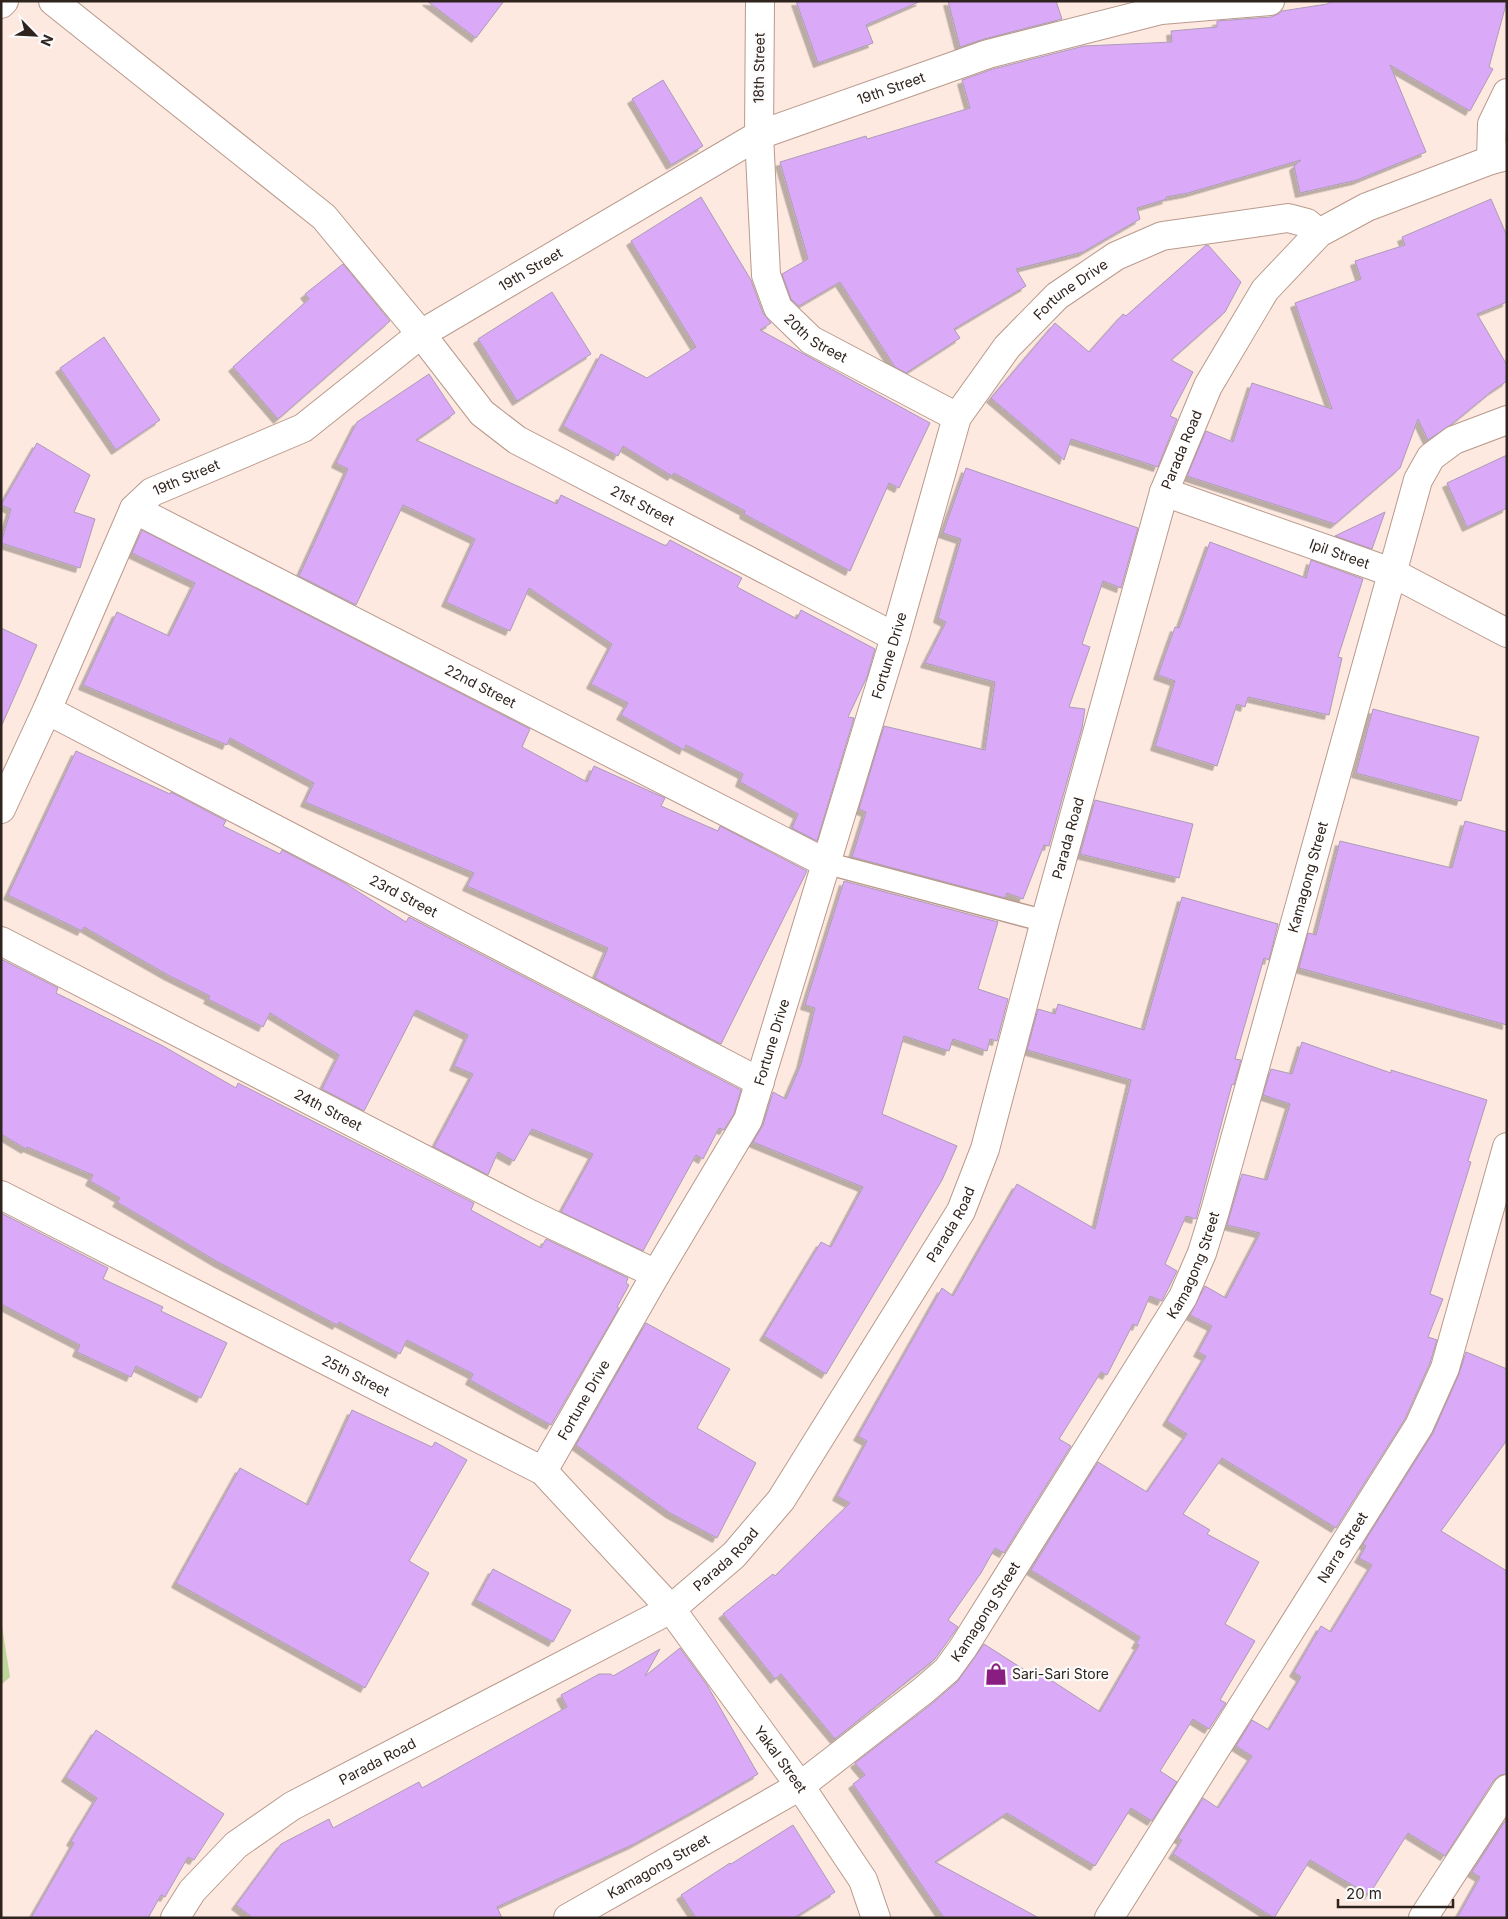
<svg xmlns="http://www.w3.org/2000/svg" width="1508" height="1919" font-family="Inter,sans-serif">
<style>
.green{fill:#bdd49a}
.building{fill:#daa9f7;stroke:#ac9cb6;filter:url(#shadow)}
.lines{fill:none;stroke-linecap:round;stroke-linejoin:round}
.lane-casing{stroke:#b99a8c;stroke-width:24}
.street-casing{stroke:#b99a8c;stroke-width:30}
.secondary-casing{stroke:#b99a8c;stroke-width:30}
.lane{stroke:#fff;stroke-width:21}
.street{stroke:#fff;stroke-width:28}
.secondary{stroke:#fff;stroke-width:28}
.labels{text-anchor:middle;stroke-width:4.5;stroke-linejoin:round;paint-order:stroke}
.street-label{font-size:14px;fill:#2f231e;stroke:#fbfbfb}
.poi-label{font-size:14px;fill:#2f231e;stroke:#fbfbfb;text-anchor:start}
</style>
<defs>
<filter id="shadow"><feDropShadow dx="-4.5" dy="4.5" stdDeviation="0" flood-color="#0004"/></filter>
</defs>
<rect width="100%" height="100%" fill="#fde9e0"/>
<polygon class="green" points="1,1620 10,1677 1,1685"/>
<g class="building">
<polygon points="427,1 504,1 476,38"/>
<polygon points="796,1 921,1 866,25 873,43 818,63"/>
<polygon points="948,1 1056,1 1062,19 984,39 960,47"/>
<polygon points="1332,1 1507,1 1489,67 1493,69 1470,111 1390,65 1426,152 1357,180 1300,193 1294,166 1301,160 1188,193 1166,197 1167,199 1137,208 1140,219 1083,252 1016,269 1026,286 954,329 960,338 906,373 895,367 840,282 799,306 791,299 782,274 808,259 780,162 866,136 867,139 970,108 962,80 993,69 1084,46 1172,42 1171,31 1217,27 1217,21 1271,17 1278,14 1282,11 1327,4"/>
<polygon points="663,80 703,146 671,165 632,99"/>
<polygon points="701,197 751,280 763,313 771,323 760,330 930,423 899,488 889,483 850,571 744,514 745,511 674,473 672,476 623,446 618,456 563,426 601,354 647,378 696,347 631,241"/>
<polygon points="1491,199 1507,236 1507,302 1477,314 1507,365 1507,381 1492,391 1452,424 1428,440 1418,419 1400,468 1335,524 1187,476 1206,431 1233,442 1252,383 1332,409 1295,303 1361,279 1355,261 1405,245 1402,237"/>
<polygon points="1208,245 1241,282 1225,312 1171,360 1193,372 1170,416 1177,419 1158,467 1071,439 1064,460 991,398 1055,323 1089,352 1123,314 1126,316 1205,246"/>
<polygon points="343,264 390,321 278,419 233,367 309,299 305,294"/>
<polygon points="552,292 591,354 517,401 478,339"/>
<polygon points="104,337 160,420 116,450 60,368"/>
<polygon points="429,374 455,413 416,440 557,504 561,495 666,546 670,540 742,578 737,587 797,619 801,610 875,649 867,677 848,717 854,718 817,841 792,828 798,814 740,782 743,774 686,745 684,750 621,715 628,703 591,684 612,644 529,588 510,631 446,602 475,539 403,505 356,605 299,576 348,469 336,463 357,422"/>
<polygon points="37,443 90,475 74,512 95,519 80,568 1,543 11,509 1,505"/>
<polygon points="1507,455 1507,508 1467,527 1447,483"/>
<polygon points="966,468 1138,528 1121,588 1103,581 1082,644 1090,647 1069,707 1085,709 1082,728 1049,846 1044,845 1023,899 1007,893 1005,898 852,857 866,812 859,809 884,726 985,750 995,682 925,663 946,622 938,618 961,539 943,533"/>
<polygon points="1385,512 1372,549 1335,536"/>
<polygon points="142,530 530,729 522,747 587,782 594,766 665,798 661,806 718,831 720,826 807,871 721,1044 595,978 608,948 467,886 474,873 305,802 314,783 230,738 227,745 83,685 117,612 169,636 195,583 132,553"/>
<polygon points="1210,542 1306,578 1311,560 1363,579 1338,657 1342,658 1329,715 1248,697 1245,707 1237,704 1217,766 1155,746 1175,681 1158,675 1175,627 1179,628"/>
<polygon points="1,628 37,645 1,727"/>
<polygon points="1373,709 1479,737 1461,801 1356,773"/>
<polygon points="76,751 170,794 171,792 226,821 223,826 280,854 282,850 343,882 406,922 409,917 741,1090 734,1114 724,1130 719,1128 703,1159 696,1155 643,1251 561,1212 593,1154 532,1129 514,1161 498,1152 488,1175 434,1147 473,1074 454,1066 468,1035 416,1010 364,1111 322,1089 339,1055 270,1013 263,1027 208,999 210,996 168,975 84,927 82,931 8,895"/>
<polygon points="1095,800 1193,824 1179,878 1080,854"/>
<polygon points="1465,821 1507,832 1507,1025 1299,968 1308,933 1316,935 1340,841 1452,868"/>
<polygon points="844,881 998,922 978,989 1008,999 997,1041 990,1039 987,1051 953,1039 949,1051 904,1036 882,1114 957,1146 942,1180 826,1374 764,1336 821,1242 831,1247 863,1187 753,1142 763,1125 773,1092 786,1099 801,1064 815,1008 805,1005"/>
<polygon points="1182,897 1278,924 1269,960 1264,958 1235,1059 1241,1060 1234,1085 1232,1084 1196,1219 1186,1216 1165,1264 1177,1271 1162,1301 1150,1296 1137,1326 1133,1324 1107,1375 1101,1372 1059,1439 1071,1446 1004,1553 995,1548 981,1573 948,1620 958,1627 935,1659 835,1739 781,1674 775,1679 723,1614 773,1574 775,1576 850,1503 837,1496 867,1441 858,1436 942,1288 953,1296 1017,1184 1095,1229 1131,1080 1027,1050 1038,1009 1055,1014 1058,1004 1144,1030"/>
<polygon points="1,959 58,988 56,993 163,1046 236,1088 238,1083 474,1203 471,1210 541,1248 546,1239 628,1278 626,1283 629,1285 617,1307 619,1308 551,1425 470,1380 473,1374 407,1340 400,1354 339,1322 337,1325 218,1262 117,1202 120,1198 90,1181 93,1175 27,1147 26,1149 1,1134"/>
<polygon points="1302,1042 1391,1073 1391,1070 1487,1100 1468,1161 1471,1162 1430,1294 1443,1299 1428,1337 1437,1340 1430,1363 1405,1419 1336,1528 1222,1458 1183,1514 1210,1530 1207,1534 1259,1562 1225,1624 1255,1641 1220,1700 1226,1703 1209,1729 1193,1719 1160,1771 1177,1782 1152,1821 1131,1808 1095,1866 1007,1813 935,1862 1039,1918 944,1918 853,1784 865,1775 855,1763 934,1702 957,1682 984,1644 1034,1676 1037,1671 1100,1712 1139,1645 1136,1644 1140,1637 1031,1570 1098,1462 1147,1492 1187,1434 1167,1421 1206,1356 1198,1352 1212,1326 1190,1315 1205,1286 1226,1298 1260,1233 1227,1225 1242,1174 1267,1180 1290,1104 1263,1095 1271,1069 1292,1074"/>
<polygon points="1,1213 108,1268 103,1279 163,1307 161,1311 227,1343 201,1398 136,1366 131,1377 77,1352 80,1345 1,1304"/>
<polygon points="646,1323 730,1369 697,1428 756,1463 717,1538 670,1513 576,1445"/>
<polygon points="1466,1352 1507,1369 1507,1440 1441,1531 1507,1571 1507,1774 1500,1775 1494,1780 1445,1856 1408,1833 1369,1895 1310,1860 1274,1918 1173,1854 1182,1840 1178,1838 1203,1798 1218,1808 1252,1756 1236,1746 1252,1720 1269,1730 1301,1677 1294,1672 1321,1626 1331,1632 1372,1565 1359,1558 1366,1546 1363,1544 1433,1433 1459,1374"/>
<polygon points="352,1410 432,1447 435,1442 467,1460 409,1561 429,1573 365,1688 176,1583 240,1468 308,1505"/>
<polygon points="493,1569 571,1610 553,1642 476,1600"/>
<polygon points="680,1648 707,1685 758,1774 696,1810 634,1844 497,1907 502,1918 253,1918 236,1905 281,1844 329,1819 333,1828 419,1782 422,1788 567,1707 561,1695 599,1674 611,1674 613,1676 660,1649 645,1676"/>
<polygon points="96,1730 224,1814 194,1860 188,1857 165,1897 161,1895 148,1918 31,1918 74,1843 71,1841 97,1798 66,1777"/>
<polygon points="1507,1818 1507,1918 1457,1918 1480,1877 1472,1872"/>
<polygon points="793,1825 835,1892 794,1918 696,1918 681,1895 730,1863 731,1864"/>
</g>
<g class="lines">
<defs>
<polyline id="lane" points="826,863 1045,921"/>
<g id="street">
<path id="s1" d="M53 1 324 217 421 334 482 413 517 440 895 637"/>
<path id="s2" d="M760 1 759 135 766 275 778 308 811 340 957 417"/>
<polyline points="1,4 4,1"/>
<path id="s3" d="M1164 492 1391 572 1507 633"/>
<path id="s4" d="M134 509 826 863"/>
<path id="s5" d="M47 710 760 1082"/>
<path id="s6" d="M1 809 47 710 134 509 152 492 303 428 421 334 759 135 988 54 1161 10 1270 1"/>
<path id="s7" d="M1 941 530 1214 656 1274"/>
<path id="s8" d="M1 1195 543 1471 671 1609"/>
<path id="s9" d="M543 1471 656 1274 748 1120 895 637 957 417 1007 347 1057 296 1116 256 1162 236 1288 218 1307 223 1319 233"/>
<path id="s10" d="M568 1918 800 1786 924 1690 947 1670 963 1648 1183 1297 1202 1253 1215 1211 1418 480 1431 457 1454 440 1507 420"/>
<path id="s11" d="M1109 1918 1419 1426 1445 1368 1507 1147"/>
<polyline points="1423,1918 1507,1789"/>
</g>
<g id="secondary">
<polyline points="1491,160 1492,124 1507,93"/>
<path id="s12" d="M671 1609 800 1786 863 1880 876 1918"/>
<path id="s13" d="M175 1918 192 1891 236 1845 292 1806 671 1609 734 1555 781 1500 961 1211 985 1149 1045 921 1164 492 1208 386 1265 290 1319 233 1367 207 1491 160 1507 156"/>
</g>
</defs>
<use href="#lane" class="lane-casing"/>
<use href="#street" class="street-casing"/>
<use href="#secondary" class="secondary-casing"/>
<use href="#lane" class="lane"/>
<use href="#street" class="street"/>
<use href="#secondary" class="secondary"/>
</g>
<defs>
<symbol id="shop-bare" viewBox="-9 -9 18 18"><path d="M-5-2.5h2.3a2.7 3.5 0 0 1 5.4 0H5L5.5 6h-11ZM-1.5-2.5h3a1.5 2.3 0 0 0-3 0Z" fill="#8a1d82" stroke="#fbfbfb" stroke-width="2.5" paint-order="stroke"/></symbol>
</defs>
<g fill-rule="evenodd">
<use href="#shop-bare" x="980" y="1658" width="32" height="32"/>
</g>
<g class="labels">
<g class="street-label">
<text transform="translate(759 68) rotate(-89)" y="5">18th Street</text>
<text dy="5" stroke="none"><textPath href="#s6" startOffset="1200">19th Street</textPath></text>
<text dy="5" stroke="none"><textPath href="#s6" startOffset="795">19th Street</textPath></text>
<text dy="5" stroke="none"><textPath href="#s9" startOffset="1312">Fortune Drive</textPath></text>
<text dy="5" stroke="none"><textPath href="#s2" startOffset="358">20th Street</textPath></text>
<text dy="5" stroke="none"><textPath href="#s13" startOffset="1880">Parada Road</textPath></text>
<text dy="5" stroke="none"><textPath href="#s6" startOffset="390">19th Street</textPath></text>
<text dy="5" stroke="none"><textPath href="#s1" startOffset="784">21st Street</textPath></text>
<text dy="5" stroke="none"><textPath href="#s3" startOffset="186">Ipil Street</textPath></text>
<text dy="5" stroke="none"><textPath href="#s9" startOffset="892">Fortune Drive</textPath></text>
<text dy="5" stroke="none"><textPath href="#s4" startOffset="389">22nd Street</textPath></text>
<text dy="5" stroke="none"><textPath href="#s13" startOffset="1475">Parada Road</textPath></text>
<text dy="5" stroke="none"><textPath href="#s10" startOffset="1334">Kamagong Street</textPath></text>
<text dy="5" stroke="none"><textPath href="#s5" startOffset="402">23rd Street</textPath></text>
<text dy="5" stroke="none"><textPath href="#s9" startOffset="488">Fortune Drive</textPath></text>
<text dy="5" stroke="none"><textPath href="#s7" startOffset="368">24th Street</textPath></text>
<text dy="5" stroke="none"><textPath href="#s13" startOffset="1070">Parada Road</textPath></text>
<text dy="5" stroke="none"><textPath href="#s10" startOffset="929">Kamagong Street</textPath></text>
<text dy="5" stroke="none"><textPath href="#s8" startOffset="398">25th Street</textPath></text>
<text dy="5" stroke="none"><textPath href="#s9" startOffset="82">Fortune Drive</textPath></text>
<text dy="5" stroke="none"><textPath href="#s11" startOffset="438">Narra Street</textPath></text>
<text dy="5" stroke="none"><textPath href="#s13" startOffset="665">Parada Road</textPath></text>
<text dy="5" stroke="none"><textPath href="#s10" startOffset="524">Kamagong Street</textPath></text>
<text dy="5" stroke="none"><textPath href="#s12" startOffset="186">Yakal Street</textPath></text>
<text dy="5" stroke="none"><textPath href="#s13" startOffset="260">Parada Road</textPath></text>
<text dy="5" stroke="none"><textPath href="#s10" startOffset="104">Kamagong Street</textPath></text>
</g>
<g class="poi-label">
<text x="1012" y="1679">Sari-Sari Store</text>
</g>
</g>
<rect width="1508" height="1919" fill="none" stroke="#2f231e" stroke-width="5"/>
<g transform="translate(35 35) rotate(114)" stroke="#fbfbfb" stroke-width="4" paint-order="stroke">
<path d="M0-4L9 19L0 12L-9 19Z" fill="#2f231e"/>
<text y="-8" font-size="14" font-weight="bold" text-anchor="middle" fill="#2f231e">N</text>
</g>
<path d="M1338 1899v8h115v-8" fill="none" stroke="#2f231e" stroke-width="2.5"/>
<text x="1346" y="1899" font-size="15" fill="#2f231e" stroke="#fbfbfb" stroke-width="4" paint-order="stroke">20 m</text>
</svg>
